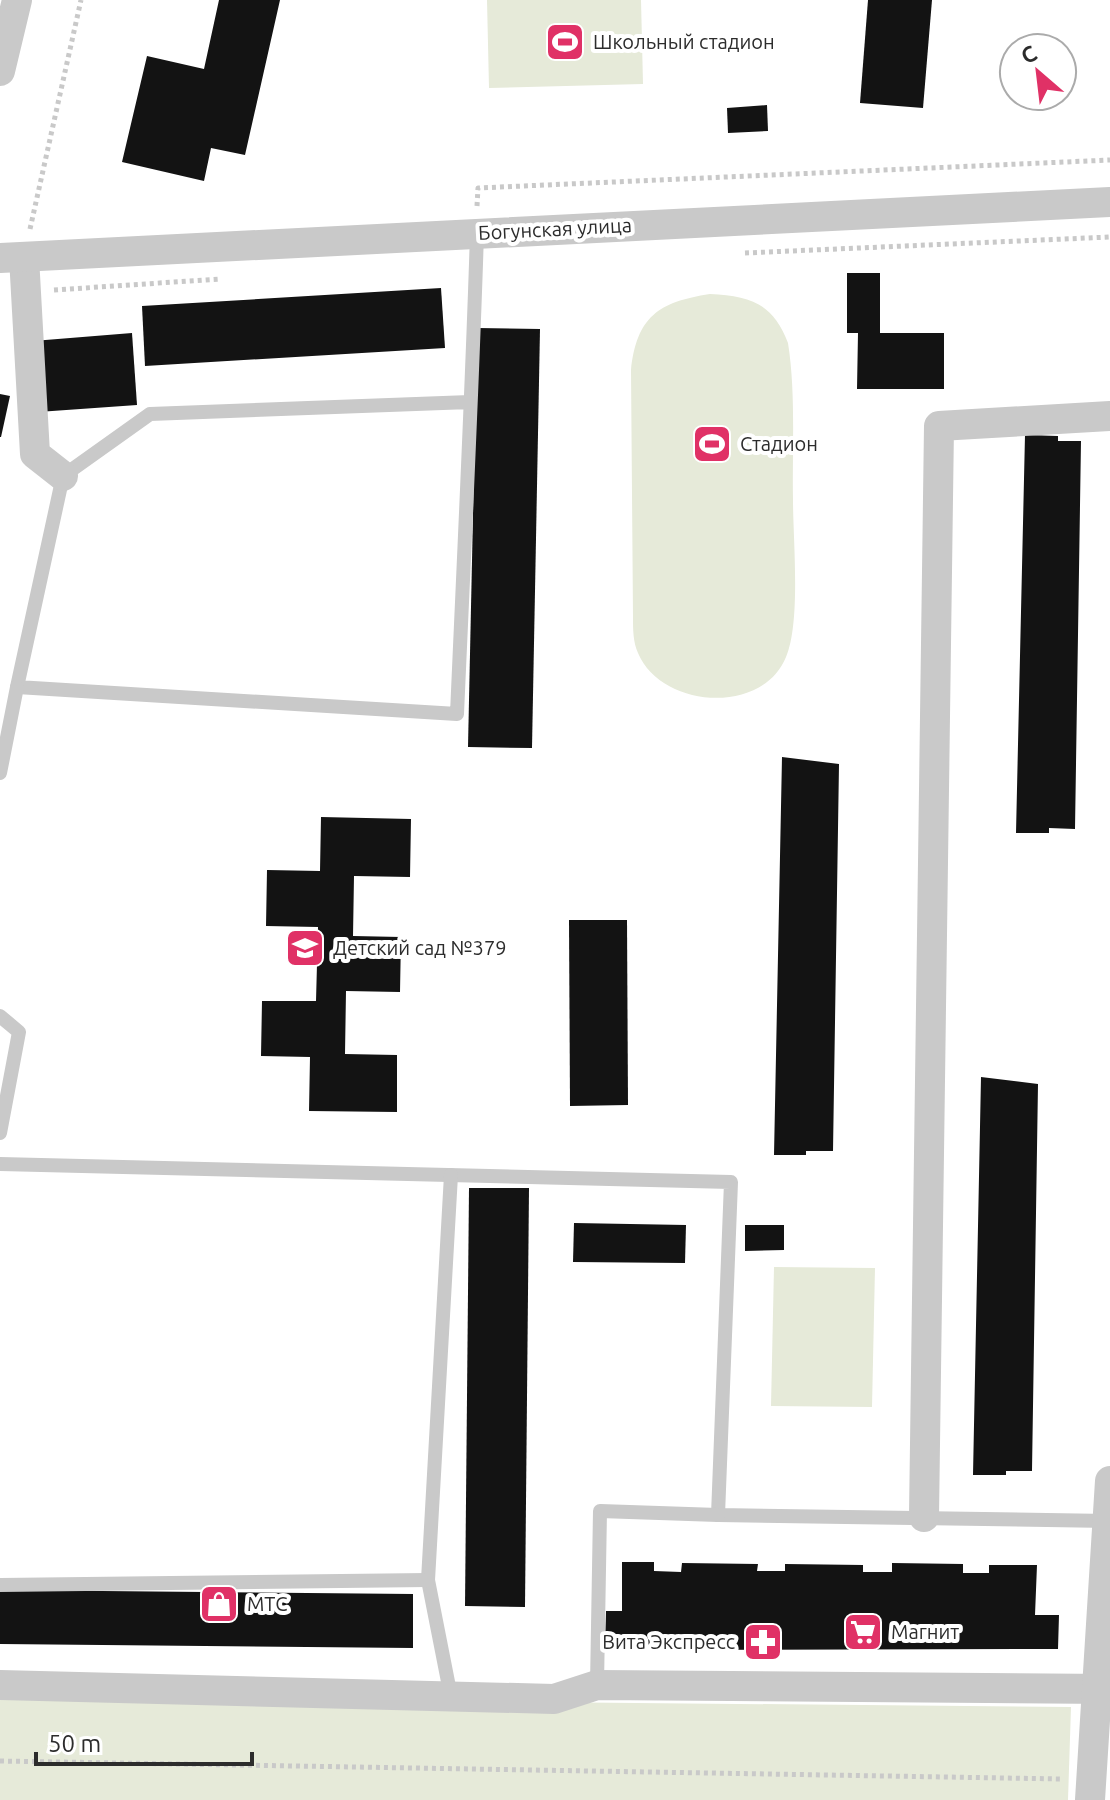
<svg xmlns="http://www.w3.org/2000/svg" width="1110" height="1800" font-family="Ubuntu,sans-serif">
<style>
.green{fill:#e6ead9}
.building{fill:#131313}
.lines{fill:none;stroke-linecap:round;stroke-linejoin:round}
.path{stroke:#c9c9c9;stroke-width:5;stroke-dasharray:4 4;stroke-linecap:butt}
.service{stroke:#c9c9c9;stroke-width:14}
.minor{stroke:#c9c9c9;stroke-width:30}
.labels{text-anchor:middle;stroke-width:8;stroke-linejoin:round;paint-order:stroke}
.poi-label{font-size:20px;fill:#2c2c2c;stroke:#fff;text-anchor:start}
.street-label{font-size:20px;fill:#2c2c2c;stroke:#fff}
</style>
<rect width="100%" height="100%" fill="#fff"/>
<g class="green">
<polygon points="487,0 641,0 643,84 489,88"/>
<path d="M710 294C750 296 773 303 788 343 796 394 792 448 793 500 793 540 801 622 786 657 762 716 661 708 638 653 633 642 633 629 633 617L631 370C637 317 658 302 710 294Z"/>
<polygon points="774,1267 875,1268 872,1407 771,1406"/>
<polygon points="0,1697 1071,1707 1068,1800 0,1800"/>
</g>
<g class="building">
<polygon points="219,0 280,0 245,155 211,148 204,181 122,162 147,56 204,69"/>
<polygon points="868,0 932,0 923,108 860,103"/>
<polygon points="767,105 768,131 728,133 727,108"/>
<polygon points="847,273 880,273 880,333 944,333 944,389 857,389 858,333 847,333"/>
<polygon points="441,288 445,348 145,366 142,306"/>
<polygon points="477,328 540,329 532,748 468,747"/>
<polygon points="132,333 137,405 38,412 33,341"/>
<polygon points="0,394 10,396 1,437 0,437"/>
<polygon points="1025,435 1058,436 1058,441 1081,441 1075,829 1049,828 1049,833 1016,833"/>
<polygon points="782,757 839,764 833,1151 806,1151 806,1155 774,1155"/>
<polygon points="321,817 411,819 410,877 354,876 353,936 401,937 400,992 346,991 345,1054 397,1055 397,1112 309,1111 310,1057 261,1056 262,1001 316,1001 318,927 266,926 267,870 320,871"/>
<polygon points="569,920 627,920 628,1105 570,1106"/>
<polygon points="981,1077 1038,1084 1032,1471 1006,1471 1006,1475 973,1475"/>
<polygon points="469,1188 529,1188 525,1607 465,1606"/>
<polygon points="574,1223 686,1225 685,1263 573,1262"/>
<polygon points="745,1225 784,1225 784,1250 745,1251"/>
<polygon points="622,1562 654,1562 654,1571 681,1572 682,1563 758,1564 757,1571 785,1571 785,1564 863,1565 863,1572 892,1572 892,1563 963,1564 963,1573 989,1573 989,1565 1037,1565 1035,1615 1059,1615 1058,1649 605,1650 606,1611 622,1611"/>
<polygon points="0,1590 413,1594 413,1648 0,1644"/>
</g>
<g class="lines">
<g class="path">
<polyline points="477,206 478,188 1110,160"/>
<polyline points="30,229 81,0"/>
<polyline points="745,253 1110,237"/>
<polyline points="54,290 220,279"/>
<polyline points="0,1761 1063,1779"/>
</g>
<g class="service">
<path d="M470 402 150 414 63 476 17 687 457 714C464 554 472 394 477 233"/>
<polyline points="0,773 17,687"/>
<polyline points="0,1016 19,1032 0,1133"/>
<polyline points="0,1164 731,1182 718,1515 1109,1521"/>
<polyline points="451,1175 428,1580 451,1697"/>
<polyline points="0,1585 428,1580"/>
<polyline points="597,1685 600,1511 718,1515"/>
</g>
<g class="minor">
<polyline points="0,71 17,0"/>
<polyline points="24,257 35,454 63,476"/>
<polyline points="0,258 1110,202"/>
<polyline points="924,1517 939,426 1110,416"/>
<polyline points="0,1685 554,1699 597,1685 1110,1689"/>
<polyline points="1090,1800 1110,1481"/>
</g>
</g>
<defs>
<symbol id="stadium-square" viewBox="-11 -11 22 22"><rect x="-9" y="-9" width="18" height="18" rx="4" fill="#e03166" stroke="#fff"/><path d="M0-5a6.5 5 0 1 0 0 10a6.5 5 0 1 0 0-10ZM-3.5-1.8h7v3.6h-7Z" fill="#fff"/></symbol>
<symbol id="school-square" viewBox="-11 -11 22 22"><rect x="-9" y="-9" width="18" height="18" rx="4" fill="#e03166" stroke="#fff"/><path d="M0-5L7-2L0 1L-7-2ZM-4 1L0 2.5L4 1V4Q0 6-4 4Z" fill="#fff"/></symbol>
<symbol id="shop-square" viewBox="-11 -11 22 22"><rect x="-9" y="-9" width="18" height="18" rx="4" fill="#e03166" stroke="#fff"/><path d="M-5-2.5h2.3a2.7 3.5 0 0 1 5.4 0H5L5.5 6h-11ZM-1.5-2.5h3a1.5 2.3 0 0 0-3 0Z" fill="#fff"/></symbol>
<symbol id="supermarket-square" viewBox="-11 -11 22 22"><rect x="-9" y="-9" width="18" height="18" rx="4" fill="#e03166" stroke="#fff"/><path d="M-6-5.5h2.5l.6 2H6L4.5 2H-2.5L-4.4-4H-6ZM-1.5 3.2a1.3 1.3 0 1 0 .1 0ZM3 3.2a1.3 1.3 0 1 0 .1 0Z" fill="#fff"/></symbol>
<symbol id="pharmacy-square" viewBox="-11 -11 22 22"><rect x="-9" y="-9" width="18" height="18" rx="4" fill="#e03166" stroke="#fff"/><path d="M-2-6h4v4h4v4h-4v4h-4v-4h-4v-4h4Z" fill="#fff"/></symbol>
</defs>
<g fill-rule="evenodd">
<use href="#stadium-square" x="543" y="20" width="44" height="44"/>
<use href="#stadium-square" x="690" y="422" width="44" height="44"/>
<use href="#school-square" x="283" y="926" width="44" height="44"/>
<use href="#shop-square" x="197" y="1582" width="44" height="44"/>
<use href="#supermarket-square" x="841" y="1610" width="44" height="44"/>
<use href="#pharmacy-square" x="741" y="1620" width="44" height="44"/>
</g>
<g class="labels">
<g class="poi-label">
<text x="593" y="49">Школьный стадион</text>
<text x="740" y="451">Стадион</text>
<text x="333" y="955">Детский сад №379</text>
<text x="247" y="1611">МТС</text>
<text x="891" y="1639">Магнит</text>
<text x="735" y="1649" text-anchor="end">Вита Экспресс</text>
</g>
<g class="street-label">
<text transform="translate(555 229) rotate(-3)" y="7">Богунская улица</text>
</g>
</g>
<g transform="translate(1038 72) rotate(332)"><circle r="38" fill="#ffffff" stroke="#ababab" stroke-width="2"/>
<path d="M0-6L14 30L0 20L-14 30Z" fill="#e03166"/>
<text y="-12" font-size="22" font-weight="bold" text-anchor="middle" fill="#2c2c2c">С</text>
</g>
<path d="M36 1752v12h216v-12" fill="none" stroke="#2c2c2c" stroke-width="4"/>
<text x="48" y="1752" font-size="24" fill="#2c2c2c" stroke="#ffffff" stroke-width="6" paint-order="stroke">50 m</text>
</svg>
